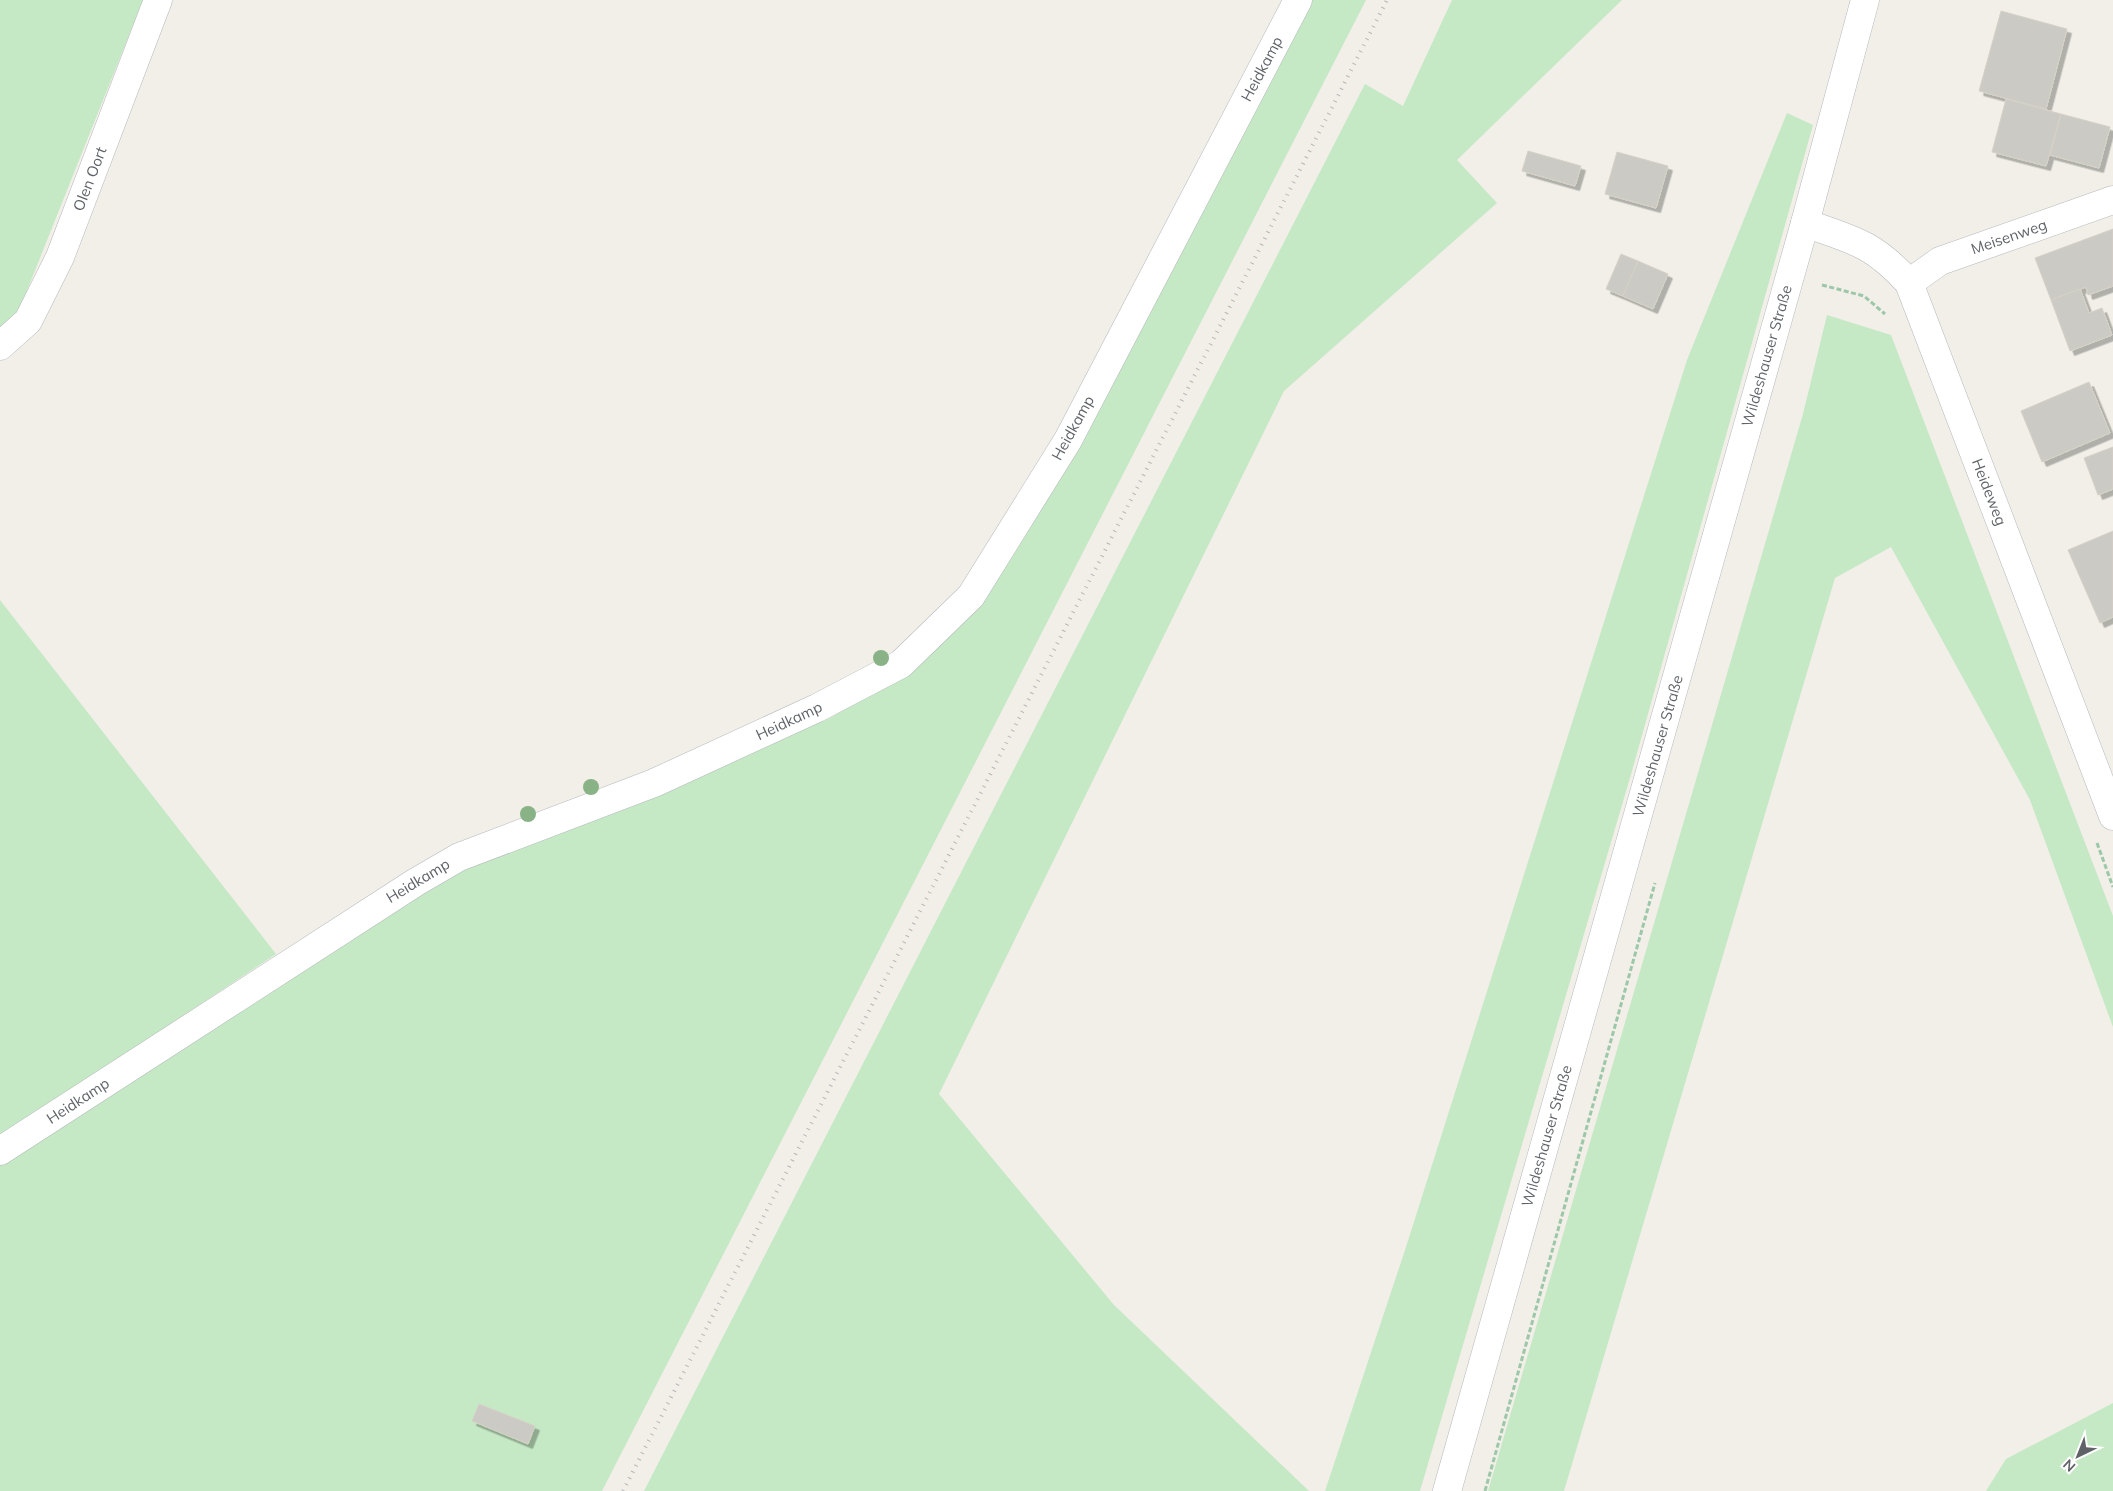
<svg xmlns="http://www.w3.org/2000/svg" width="2113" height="1491" font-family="Mulish,sans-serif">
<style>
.green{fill:#c5e8c5}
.building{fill:#cccac5;stroke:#d6d1c6;filter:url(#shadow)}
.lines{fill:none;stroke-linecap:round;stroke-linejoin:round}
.minor-casing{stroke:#b5b8bc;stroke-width:29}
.secondary-casing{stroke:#b6babf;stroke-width:29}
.path{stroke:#9cc7a9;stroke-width:3;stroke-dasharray:5 2.5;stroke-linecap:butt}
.minor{stroke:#fff;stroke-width:28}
.secondary{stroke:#fff;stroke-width:28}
.rail{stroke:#b6b7b8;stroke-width:4;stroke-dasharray:1 6;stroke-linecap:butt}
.tree{fill:#89b387}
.labels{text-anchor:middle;stroke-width:4.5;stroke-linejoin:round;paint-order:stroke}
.street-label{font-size:15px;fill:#5f6368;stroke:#fff}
</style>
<defs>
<filter id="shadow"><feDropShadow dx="4.5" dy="4.5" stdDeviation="0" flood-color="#0004"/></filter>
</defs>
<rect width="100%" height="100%" fill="#f1efe8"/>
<g class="green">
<polygon points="0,0 143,0 18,313 0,330"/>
<polygon points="1307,0 1366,0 602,1491 0,1491 0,1162 467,865 658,794 830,718 909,670 978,601"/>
<polygon points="1452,0 1622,0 1457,160 1497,203 1284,391 939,1094 1114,1305 1309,1491 644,1491 1365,84 1403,106"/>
<polygon points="1787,113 1813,125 1632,771 1420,1491 1325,1491 1407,1244 1687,360"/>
<polygon points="1827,315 1891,335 2113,916 2113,1027 2030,800 1891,547 1835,578 1564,1491 1488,1491 1803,414"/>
<polygon points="0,600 276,954 0,1137"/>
<polygon points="2113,1403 2113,1491 1986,1491 2006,1459"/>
</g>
<g class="building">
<polygon points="2001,11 2067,29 2046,109 1979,91"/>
<polygon points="2006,99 2061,114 2046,166 1992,152"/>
<polygon points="2061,114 2110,127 2099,168 2050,155"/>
<polygon points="1528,151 1581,166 1575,186 1522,171"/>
<polygon points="1617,152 1668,166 1656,208 1605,194"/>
<polygon points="2113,229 2113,286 2088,295 2086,287 2051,300 2035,258"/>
<polygon points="1621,254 1638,261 1623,296 1606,289"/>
<polygon points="1638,261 1668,274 1653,309 1623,296"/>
<polygon points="2080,289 2089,313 2102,308 2112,335 2070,351 2051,300"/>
<polygon points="2089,382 2110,433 2042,462 2021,411"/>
<polygon points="2113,447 2113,489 2098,495 2084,458"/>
<polygon points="2113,531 2113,617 2100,623 2068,550"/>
<polygon points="479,1404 535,1426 528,1444 472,1421"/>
</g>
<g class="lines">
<defs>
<g id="minor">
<path d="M1805 223C1853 240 1873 243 1909 283L2113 816"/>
<polyline points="1909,283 1940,261 2113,200"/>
<polyline points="0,346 28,321 60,257 158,0"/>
<polyline points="0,1151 416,882 459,857 654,783 817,708 901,664 971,596 1068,440 1298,0"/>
</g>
<polyline id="secondary" points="1447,1491 1805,223 1865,0"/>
</defs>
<use href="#minor" class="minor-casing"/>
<use href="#secondary" class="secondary-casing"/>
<g class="path">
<polyline points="1822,285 1864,296 1885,314"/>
<polyline points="2097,843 2113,887"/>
<polyline points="1485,1491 1655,883"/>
</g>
<use href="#minor" class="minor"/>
<use href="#secondary" class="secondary"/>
<polyline class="rail" points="623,1491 1387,0"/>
</g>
<g class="tree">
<circle cx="881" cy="658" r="8"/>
<circle cx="591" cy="787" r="8"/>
<circle cx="528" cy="814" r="8"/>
</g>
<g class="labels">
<g class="street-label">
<text transform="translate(1262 69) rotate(-62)" y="5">Heidkamp</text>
<text transform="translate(90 179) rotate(-69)" y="5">Olen Oort</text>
<text transform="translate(2009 237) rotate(-19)" y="5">Meisenweg</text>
<text transform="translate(1767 356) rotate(-74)" y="5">Wildeshauser Straße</text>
<text transform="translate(1073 428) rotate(-61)" y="5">Heidkamp</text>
<text transform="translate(1989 492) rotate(69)" y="5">Heideweg</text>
<text transform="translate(789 721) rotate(-25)" y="5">Heidkamp</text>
<text transform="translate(1658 746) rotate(-74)" y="5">Wildeshauser Straße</text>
<text transform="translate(418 881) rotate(-31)" y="5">Heidkamp</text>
<text transform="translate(78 1101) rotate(-33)" y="5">Heidkamp</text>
<text transform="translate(1547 1136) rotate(-74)" y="5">Wildeshauser Straße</text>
</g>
</g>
<g transform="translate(2078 1456) rotate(223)" stroke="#ffffff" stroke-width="4" paint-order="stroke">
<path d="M0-4L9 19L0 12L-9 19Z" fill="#5f6368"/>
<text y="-8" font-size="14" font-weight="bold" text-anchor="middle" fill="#5f6368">N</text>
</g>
</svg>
